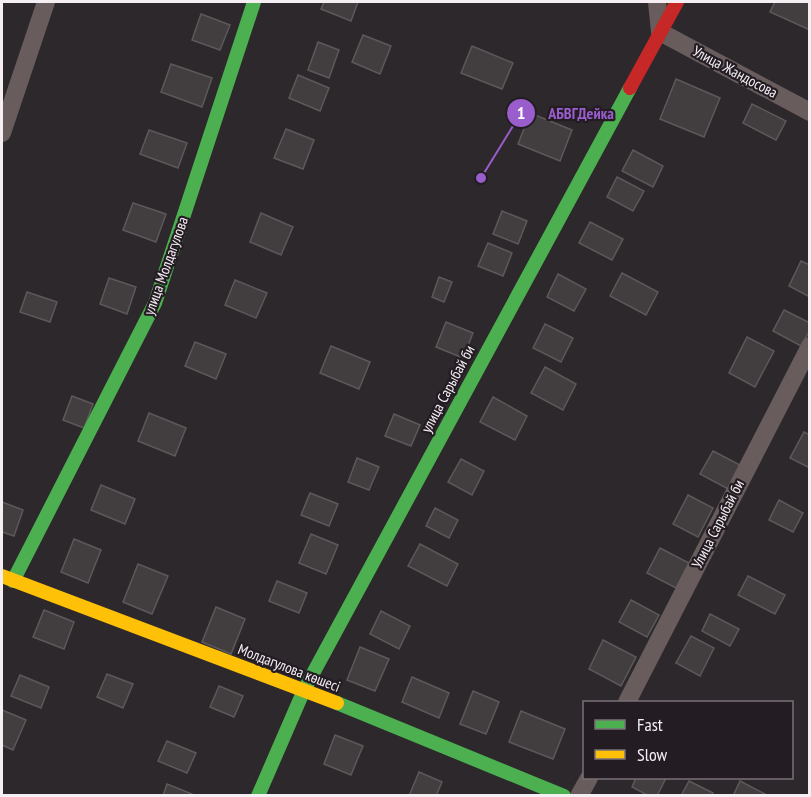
<svg xmlns="http://www.w3.org/2000/svg" width="811" height="797" font-family="'PT Sans Narrow',sans-serif">
<style>
.building{fill:#423e3f;stroke:#5d585a;stroke-width:1.5}
.lines{fill:none;stroke-linecap:round;stroke-linejoin:round}
.street{stroke:#685c5c;stroke-width:18}
.fast{stroke:#4caf50;stroke-width:14}
.slow{stroke:#ffc107;stroke-width:14}
.jam{stroke:#c62828;stroke-width:14}
.labels{text-anchor:middle;stroke-width:4.5;stroke-linejoin:round;paint-order:stroke}
.street-label{font-size:15px;fill:#f5eff4;stroke:#241c23}
.leader{fill:none;stroke:#9a5dcc;stroke-width:2}
.callout-dot{fill:#9a5dcc;stroke:#241c23;stroke-width:2}
.mark-label{font-size:18px;text-anchor:middle;font-weight:bold;fill:#fff}
.callout-label{font-size:16px;text-anchor:middle;font-weight:bold;fill:#9a5dcc;stroke:#241c23;stroke-width:4.5;stroke-linejoin:round;paint-order:stroke}
</style>
<rect width="100%" height="100%" fill="#2c282c"/>
<g class="building">
<polygon points="324,2 358,2 351,21 321,9"/>
<polygon points="775,2 810,2 810,30 770,12"/>
<polygon points="201,14 230,25 220,50 192,40"/>
<polygon points="363,35 391,46 380,74 352,62"/>
<polygon points="318,42 339,50 329,78 308,70"/>
<polygon points="472,46 513,63 502,89 461,73"/>
<polygon points="171,64 212,78 202,107 161,92"/>
<polygon points="298,75 329,88 320,111 289,98"/>
<polygon points="676,79 720,98 704,137 660,119"/>
<polygon points="752,104 786,121 776,140 743,123"/>
<polygon points="530,113 572,130 560,161 518,144"/>
<polygon points="286,129 314,140 303,169 274,158"/>
<polygon points="149,130 187,143 178,168 140,154"/>
<polygon points="633,150 663,166 653,187 622,171"/>
<polygon points="617,177 644,191 633,211 607,197"/>
<polygon points="133,203 166,214 156,242 123,230"/>
<polygon points="502,211 527,221 518,244 493,234"/>
<polygon points="261,213 293,227 281,255 250,242"/>
<polygon points="590,222 623,239 612,260 579,243"/>
<polygon points="488,243 512,253 503,276 478,266"/>
<polygon points="801,261 810,265 810,297 789,286"/>
<polygon points="622,273 658,292 646,315 610,296"/>
<polygon points="558,274 586,289 574,311 547,297"/>
<polygon points="439,277 452,282 444,302 432,297"/>
<polygon points="109,278 136,287 127,314 100,304"/>
<polygon points="235,280 267,293 256,318 225,305"/>
<polygon points="27,292 57,302 50,322 20,312"/>
<polygon points="784,310 810,323 810,330 801,346 773,331"/>
<polygon points="446,322 473,333 463,358 436,347"/>
<polygon points="545,324 573,338 561,362 533,348"/>
<polygon points="747,337 774,351 755,387 729,373"/>
<polygon points="195,342 226,354 216,379 185,366"/>
<polygon points="331,346 370,362 359,389 320,373"/>
<polygon points="545,367 576,384 563,410 531,393"/>
<polygon points="72,396 93,404 84,428 63,420"/>
<polygon points="493,397 527,416 515,440 480,422"/>
<polygon points="149,413 186,428 175,456 138,441"/>
<polygon points="394,414 420,425 411,446 385,436"/>
<polygon points="804,432 810,435 810,468 790,458"/>
<polygon points="713,451 742,466 730,490 700,474"/>
<polygon points="357,458 379,467 369,490 348,482"/>
<polygon points="461,459 484,471 472,495 448,482"/>
<polygon points="101,485 135,499 125,524 91,510"/>
<polygon points="310,493 338,504 329,526 301,515"/>
<polygon points="688,495 713,508 698,537 673,524"/>
<polygon points="779,500 803,513 793,532 769,520"/>
<polygon points="2,502 23,510 14,536 2,532"/>
<polygon points="435,508 458,520 449,538 426,526"/>
<polygon points="311,534 338,545 326,574 299,563"/>
<polygon points="74,539 101,550 88,583 61,572"/>
<polygon points="420,544 458,564 447,586 408,566"/>
<polygon points="660,548 689,563 676,588 647,573"/>
<polygon points="138,564 168,576 152,614 123,602"/>
<polygon points="748,576 785,595 775,614 738,595"/>
<polygon points="277,581 307,593 299,613 269,601"/>
<polygon points="631,600 659,615 647,637 619,622"/>
<polygon points="216,607 245,619 231,654 202,642"/>
<polygon points="44,610 74,622 64,649 33,637"/>
<polygon points="381,611 410,626 399,649 370,634"/>
<polygon points="710,614 739,629 730,646 702,631"/>
<polygon points="691,636 714,648 700,676 676,663"/>
<polygon points="603,640 636,657 621,686 589,669"/>
<polygon points="360,647 389,659 375,691 347,680"/>
<polygon points="107,674 133,684 123,708 97,697"/>
<polygon points="20,675 49,687 41,708 11,696"/>
<polygon points="412,677 449,693 439,718 402,702"/>
<polygon points="219,686 243,696 234,717 210,707"/>
<polygon points="473,691 499,702 486,734 460,724"/>
<polygon points="2,710 26,720 13,750 2,745"/>
<polygon points="521,711 565,729 553,759 509,742"/>
<polygon points="335,735 363,746 351,775 324,764"/>
<polygon points="167,741 196,753 187,773 158,761"/>
<polygon points="419,772 442,782 436,796 409,796"/>
<polygon points="636,778 666,778 657,796 649,796 632,787"/>
<polygon points="689,781 713,793 712,796 681,796"/>
<polygon points="740,781 765,794 764,796 733,796"/>
<polygon points="167,784 192,794 192,796 163,796"/>
</g>
<g class="lines">
<g class="street">
<polyline points="657,2 660,32 810,112"/>
<polyline points="2,133 46,2"/>
<polyline points="627,702 810,346"/>
<polyline points="579,796 589,778"/>
</g>
<g class="fast">
<polyline points="13,581 155,303 254,2"/>
<polyline points="337,703 564,796"/>
<polyline points="258,796 304,690 630,88"/>
</g>
<polyline class="slow" points="2,576 337,703"/>
<polyline class="jam" points="630,88 677,2"/>
</g>
<g class="labels">
<g class="street-label">
<text transform="translate(735 72) rotate(28)" y="5">Улица Жандосова</text>
<text transform="translate(166 266) rotate(-70)" y="5">улица Молдагулова</text>
<text transform="translate(448 389) rotate(-62)" y="5">улица Сарыбай би</text>
<text transform="translate(718 524) rotate(-63)" y="5">Улица Сарыбай би</text>
<text transform="translate(289 668) rotate(21)" y="5">Молдагулова көшесі</text>
</g>
</g>
<path class="leader" d="M481 178L521 113"/>
<g class="callout-dot">
<circle cx="481" cy="178" r="6"/>
<circle cx="521" cy="113" r="15"/>
</g>
<g class="mark-label">
<text x="521" y="119">1</text>
</g>
<g class="callout-label">
<text x="581" y="119">АБВГДейка</text>
</g>
<rect width="811" height="797" fill="none" stroke="#f5eff4" stroke-width="6"/>
<rect x="583" y="701" width="210" height="78" fill="#241c23" stroke="#787077" stroke-width="1.5"/>
<rect x="595" y="720" width="30" height="9" fill="#4caf50" stroke="#787077" stroke-width="1.5"/>
<text x="637" y="731" font-size="18" fill="#f5eff4">Fast</text>
<rect x="595" y="750" width="30" height="9" fill="#ffc107" stroke="#787077" stroke-width="1.5"/>
<text x="637" y="761" font-size="18" fill="#f5eff4">Slow</text>
</svg>
